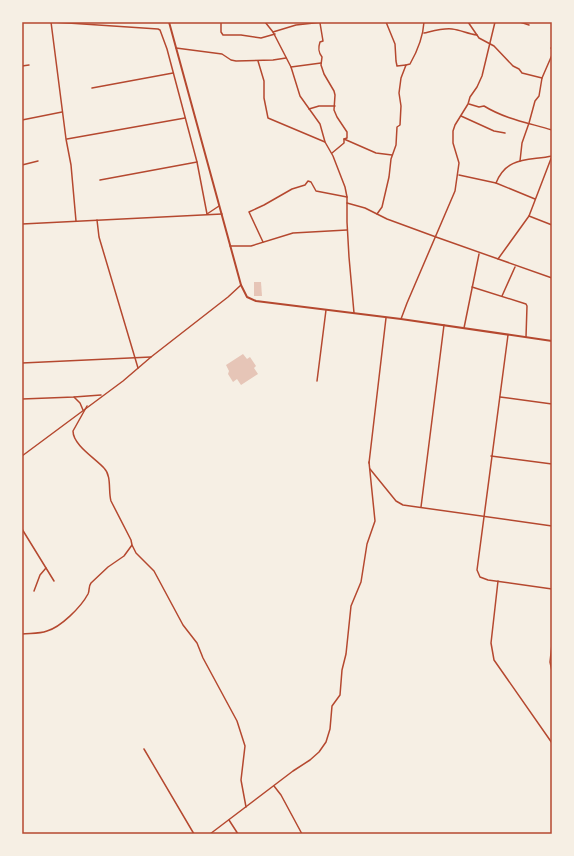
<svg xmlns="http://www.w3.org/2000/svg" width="574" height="856" font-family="Poppins,sans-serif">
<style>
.building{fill:#e6c5b7}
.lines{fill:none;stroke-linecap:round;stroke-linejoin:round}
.minor{stroke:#b5482f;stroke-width:1.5}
.secondary{stroke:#b5482f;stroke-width:2}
.neatline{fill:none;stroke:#b5482f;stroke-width:1.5}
</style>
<rect width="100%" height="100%" fill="#f6efe4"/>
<g class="building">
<polygon points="254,282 261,282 262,296 254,296"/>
<polygon points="243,354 247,359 250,357 256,366 254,368 258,374 241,385 237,379 233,382 228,374 229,371 226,365"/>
</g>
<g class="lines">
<g class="minor">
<polyline points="51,22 66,139 71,165 76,221"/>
<polyline points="53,22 158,29 160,30 167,49 197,162 207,214"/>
<polyline points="221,22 221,32 223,35 241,35 261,38 275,34"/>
<polyline points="265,22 273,32 291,67 300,96 320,124 325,142 333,156 345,187 347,197 347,222 349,257 354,313"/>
<polyline points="386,22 395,44 396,61 397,66 406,65"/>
<polyline points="468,22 479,38 494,46 513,66 519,69 522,73 542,78"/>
<polyline points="520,22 529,25"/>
<path d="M320 23 323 41 320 42C318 48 318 52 322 57L321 65 324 74 334 91 335 95 334 110 337 117 347 132V138L344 139V143L332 153"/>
<polyline points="273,32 296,25 323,22"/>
<path d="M424 33C433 31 443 28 452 29 461 30 468 34 477 35"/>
<polyline points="176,48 222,54 231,60 236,61 273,60 286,58"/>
<polyline points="551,48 552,50"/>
<polyline points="258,61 264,81 264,98 268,118 325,142"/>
<polyline points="22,66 29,65"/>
<polyline points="291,67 321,63"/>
<polyline points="92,88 173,73"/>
<path d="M469 104 479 107 484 106C505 119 529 123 552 130"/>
<polyline points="309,109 319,106 335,106"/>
<polyline points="461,116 494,131 505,133"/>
<polyline points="22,120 62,112"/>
<polyline points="67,139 185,118"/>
<polyline points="344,139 376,153 392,155"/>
<polyline points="520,161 522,143 529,123 535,101 539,96 542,78 552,55"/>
<polyline points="22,165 38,161"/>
<polyline points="459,175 496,183 535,199"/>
<polyline points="100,180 197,162"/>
<path d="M496 183C507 156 528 161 552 156"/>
<polyline points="347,203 365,208 387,219 436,237 552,278"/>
<polyline points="207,214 219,206"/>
<path d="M377 214 382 207 389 177 391 159 396 145 397 127 400 125 401 106 399 93 401 78 406 65 410 64C418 50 423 38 424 22"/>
<polyline points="529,216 552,225"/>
<polyline points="97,220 99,237 138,368"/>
<polyline points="22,224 222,214"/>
<polyline points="263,242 249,212 264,205 292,189 305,185 308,181 311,182 316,191 347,197"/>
<polyline points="230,246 251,246 293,233 347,230"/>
<polyline points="498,259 529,216 552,156"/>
<polyline points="472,287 526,304 527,306 526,337"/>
<polyline points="502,296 515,267"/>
<polyline points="401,319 407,303 455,191 459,163 453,143 453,131 455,125 468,104 470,97 477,87 482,76 495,22"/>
<polyline points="464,328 479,254"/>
<polyline points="508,335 477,570 480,577 488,580 552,589"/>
<polyline points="22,363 151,357"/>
<polyline points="317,381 326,310"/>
<polyline points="74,397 80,403 83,410"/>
<polyline points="500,397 552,404"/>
<polyline points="22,399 74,397 101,395"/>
<path d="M87 406 73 431C73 445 95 458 104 468 112 476 108 491 111 501L131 540 132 545 136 553 154 571 183 625 197 643 203 658 237 721 245 746 241 780 246 807"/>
<polyline points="22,456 123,381 151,357 228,297 241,285"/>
<polyline points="491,456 552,464"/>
<polyline points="369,463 386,318"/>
<polyline points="370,469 396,501 403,505 552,526"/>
<polyline points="421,507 444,325"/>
<polyline points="22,529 54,581"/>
<polyline points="498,581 491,643 494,660 552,743"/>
<polyline points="34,591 40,575 46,568"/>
<path d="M22 634C30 633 39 634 47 631 61 627 81 607 88 594 90 590 88 587 91 583L108 567 124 556 132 545"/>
<polyline points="552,644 550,662 552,671"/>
<polyline points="144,749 194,834"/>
<polyline points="274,786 281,795 302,834"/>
<polyline points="229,820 238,834"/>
<polyline points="210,834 293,771 310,760 319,752 326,742 330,729 332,706 340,695 342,670 346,654 351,606 361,582 367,544 375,521 369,462"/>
</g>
<polyline class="secondary" points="169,22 241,285 247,297 256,301 401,319 552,341"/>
</g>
<rect width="574" height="856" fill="none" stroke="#f6efe4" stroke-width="46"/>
<rect x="23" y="23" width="528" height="810" class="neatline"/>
</svg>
